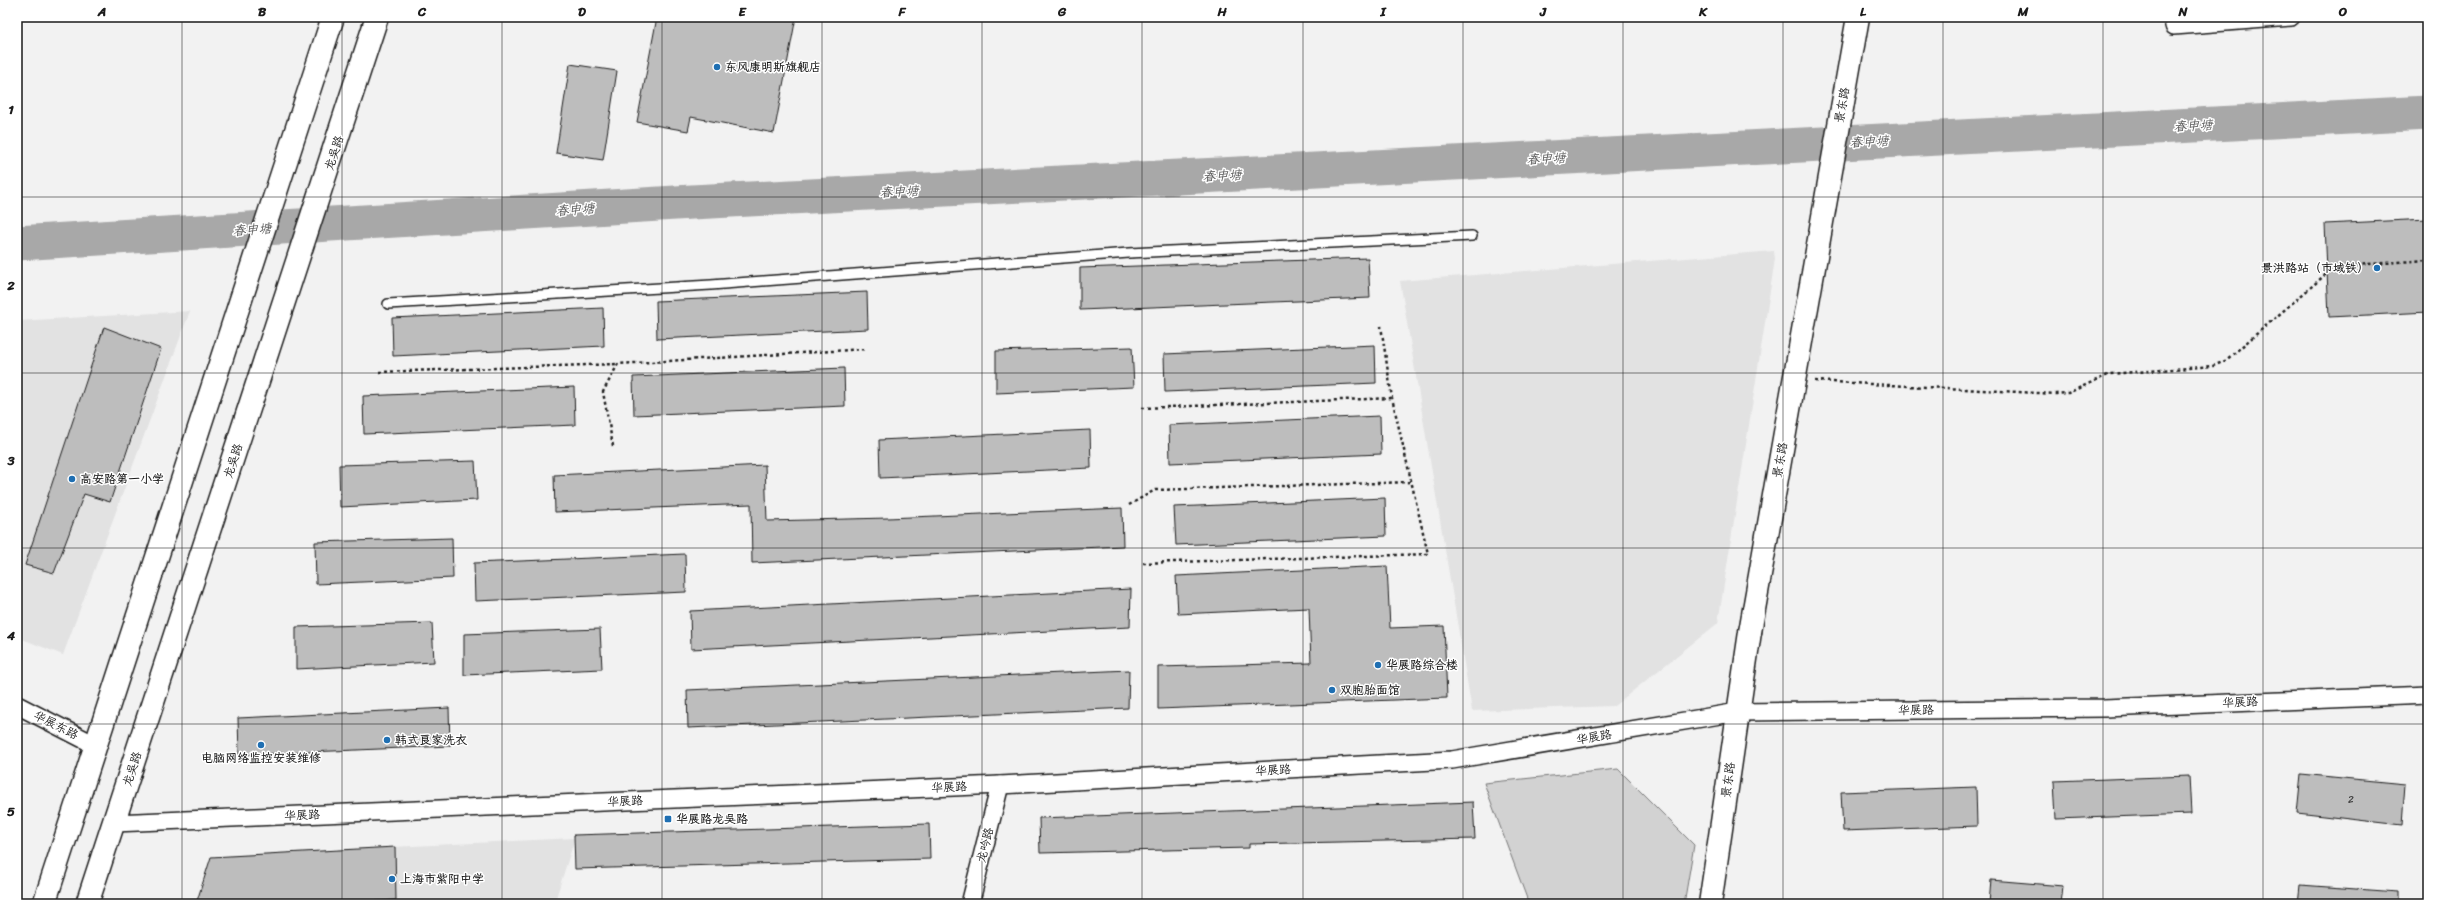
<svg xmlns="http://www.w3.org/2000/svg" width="2445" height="921" font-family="Sriracha,'LXGW WenKai TC',sans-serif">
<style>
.built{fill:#e2e2e2}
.green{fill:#d2d2d2;stroke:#777}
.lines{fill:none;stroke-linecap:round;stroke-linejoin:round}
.river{stroke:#a8a8a8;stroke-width:35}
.building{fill:#bdbdbd;stroke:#1c1c1c}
.lane-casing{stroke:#1c1c1c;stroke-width:12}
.street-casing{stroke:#1c1c1c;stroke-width:20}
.secondary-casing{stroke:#1c1c1c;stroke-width:25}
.primary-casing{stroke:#1c1c1c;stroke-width:25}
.path{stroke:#1c1c1c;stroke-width:2.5;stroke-dasharray:3 3;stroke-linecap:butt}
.lane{stroke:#fff;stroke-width:9}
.street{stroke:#fff;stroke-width:17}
.secondary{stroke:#fff;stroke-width:22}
.primary{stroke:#fff;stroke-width:22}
.secondary-bridge-casing{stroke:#1c1c1c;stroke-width:25;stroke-linecap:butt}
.secondary-bridge{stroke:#fff;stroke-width:22}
.grid{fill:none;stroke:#1c1c1c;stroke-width:1;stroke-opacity:0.55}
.poi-dot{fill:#1f6fb2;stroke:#fff;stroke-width:1.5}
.labels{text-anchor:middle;stroke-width:3;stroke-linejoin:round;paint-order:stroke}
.number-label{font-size:10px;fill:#444}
.poi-label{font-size:12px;font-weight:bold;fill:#1c1c1c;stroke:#fff;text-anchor:start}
.street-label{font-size:12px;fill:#1c1c1c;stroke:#fff}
.water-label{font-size:13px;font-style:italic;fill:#5b5b5b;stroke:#fff}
.neatline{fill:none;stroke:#1c1c1c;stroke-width:1.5}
.grid-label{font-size:13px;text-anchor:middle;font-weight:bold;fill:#1c1c1c}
</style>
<rect width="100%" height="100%" fill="#f2f2f2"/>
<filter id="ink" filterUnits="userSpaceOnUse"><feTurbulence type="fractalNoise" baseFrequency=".025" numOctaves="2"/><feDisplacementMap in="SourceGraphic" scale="8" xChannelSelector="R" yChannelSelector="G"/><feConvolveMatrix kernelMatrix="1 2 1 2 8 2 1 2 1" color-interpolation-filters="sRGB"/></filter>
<g filter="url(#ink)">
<g class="built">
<polygon points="1774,251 1775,259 1718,623 1614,706 1472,711 1400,281"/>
<polygon points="190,311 63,655 17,637 17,321"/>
<polygon points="575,838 554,904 214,904 230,855"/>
</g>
<polygon class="green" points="1618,769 1694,845 1684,904 1529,904 1484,783"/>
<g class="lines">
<polyline class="river" points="17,243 692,202 2428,113"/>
</g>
<g class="building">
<polygon points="657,17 796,17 774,133 691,117 688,131 637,122"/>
<polygon points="570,64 617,71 603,160 556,153"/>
<polygon points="2428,219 2428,312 2329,317 2325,224"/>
<polygon points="1368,258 1370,298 1080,310 1080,268"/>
<polygon points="867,292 868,329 657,339 656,301"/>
<polygon points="603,308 604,346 393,356 392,318"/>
<polygon points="104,327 161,349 110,502 84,494 54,573 25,565"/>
<polygon points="1375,345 1376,383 1165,392 1164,354"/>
<polygon points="1132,347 1134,387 996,393 996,351"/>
<polygon points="844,368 845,406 634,415 633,377"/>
<polygon points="574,387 575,425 364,434 363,396"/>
<polygon points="1380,416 1381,454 1170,463 1169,425"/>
<polygon points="1090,430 1091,468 880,478 879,440"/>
<polygon points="475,461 477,500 340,507 339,465"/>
<polygon points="765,465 767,521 888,518 1122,508 1123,546 752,563 751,504 555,512 554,475"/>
<polygon points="1385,498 1386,536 1176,545 1174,507"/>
<polygon points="452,538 453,578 316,584 315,542"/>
<polygon points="685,554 686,592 475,601 474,563"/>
<polygon points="1387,566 1390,628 1444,626 1447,698 1158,709 1158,667 1311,663 1309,608 1178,614 1176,576"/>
<polygon points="1131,589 1130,627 691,649 690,611"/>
<polygon points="432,623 434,662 296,669 296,627"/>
<polygon points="600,629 602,669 464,675 464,634"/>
<polygon points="1129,670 1128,708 688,728 687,690"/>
<polygon points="449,708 450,746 239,755 238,718"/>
<polygon points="2301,774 2405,784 2402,825 2297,813"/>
<polygon points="2189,776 2191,814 2056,819 2054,781"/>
<polygon points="1976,787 1977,826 1843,831 1841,792"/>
<polygon points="1473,802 1475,839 1249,844 1249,848 1040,853 1039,818"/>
<polygon points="929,824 930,859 575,869 574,835"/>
<polygon points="395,847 396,900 326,904 196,904 211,857"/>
<polygon points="1991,880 2063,886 2061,904 1989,904"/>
<polygon points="2300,885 2398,892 2398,904 2298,904"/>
</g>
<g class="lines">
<defs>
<polyline id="lane" points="388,304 711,285 1129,253 1472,236"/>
<g id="street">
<polyline points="2173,17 2174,26 2291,17"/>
<polyline points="17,705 95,745"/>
<polyline points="114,823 1000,785 1452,760 1738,712 2104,708 2428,695"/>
<polyline points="970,904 1000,785"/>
</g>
<polyline id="secondary" points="1710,904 1750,632"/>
<g id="primary">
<polyline points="44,904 333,17"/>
<polyline points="87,904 377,17"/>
</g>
</defs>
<use href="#lane" class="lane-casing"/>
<use href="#street" class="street-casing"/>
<use href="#secondary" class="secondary-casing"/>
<use href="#primary" class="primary-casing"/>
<g class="path">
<polyline points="379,372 617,364"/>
<polyline points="1815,381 2056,394 2068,393 2110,374 2213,366 2225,361 2332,269 2340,266 2428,260"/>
<polyline points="1142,408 1392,398"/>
<polyline points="613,446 603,392 618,364 866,349"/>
<polyline points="1129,505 1155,490 1411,482"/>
<polyline points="1143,563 1428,554 1392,398 1381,326"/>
</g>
<use href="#lane" class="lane"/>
<use href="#street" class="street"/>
<use href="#secondary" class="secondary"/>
<use href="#primary" class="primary"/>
<defs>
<polyline id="secondary-bridge" points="1750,632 1858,17"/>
</defs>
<use href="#secondary-bridge" class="secondary-bridge-casing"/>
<use href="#secondary-bridge" class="secondary-bridge"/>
</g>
</g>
<path class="grid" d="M182 17V904M342 17V904M502 17V904M662 17V904M822 17V904M982 17V904M1142 17V904M1303 17V904M1463 17V904M1623 17V904M1783 17V904M1943 17V904M2103 17V904M2263 17V904M17 197H2428M17 373H2428M17 548H2428M17 724H2428"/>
<g class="poi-dot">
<circle cx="717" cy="67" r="4"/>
<circle cx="2377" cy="268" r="4"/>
<circle cx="72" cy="479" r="4"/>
<circle cx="1378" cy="665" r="4"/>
<circle cx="1332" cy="690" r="4"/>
<circle cx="387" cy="740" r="4"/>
<circle cx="261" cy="745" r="4"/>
<rect x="664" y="815" width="8" height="8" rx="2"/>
<circle cx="392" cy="879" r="4"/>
</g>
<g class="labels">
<g class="number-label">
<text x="2351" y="803">2</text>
</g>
<g class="poi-label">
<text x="725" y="71">东风康明斯旗舰店</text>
<text x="2369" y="272" text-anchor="end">景洪路站（市域铁）</text>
<text x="80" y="483">高安路第一小学</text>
<text x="1386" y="669">华展路综合楼</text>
<text x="1340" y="694">双胞胎面馆</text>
<text x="395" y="744">韩式良家洗衣</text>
<text x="261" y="762" text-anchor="middle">电脑网络监控安装维修</text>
<text x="676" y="823">华展路龙吴路</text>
<text x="400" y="883">上海市紫阳中学</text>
</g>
<g class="street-label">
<text transform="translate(1842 105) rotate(-80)" y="4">景东路</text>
<text transform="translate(334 153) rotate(-72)" y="4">龙吴路</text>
<text transform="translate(1780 460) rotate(-80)" y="4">景东路</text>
<text transform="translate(233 461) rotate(-72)" y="4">龙吴路</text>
<text transform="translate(2240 702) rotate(-2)" y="4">华展路</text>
<text transform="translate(1916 710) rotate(-1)" y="4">华展路</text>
<text transform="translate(56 725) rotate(27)" y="4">华展东路</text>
<text transform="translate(1594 737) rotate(-10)" y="4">华展路</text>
<text transform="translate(132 769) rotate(-72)" y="4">龙吴路</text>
<text transform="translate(1273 770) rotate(-3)" y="4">华展路</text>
<text transform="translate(1728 780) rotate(-82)" y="4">景东路</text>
<text transform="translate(949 787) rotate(-2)" y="4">华展路</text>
<text transform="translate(625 801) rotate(-2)" y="4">华展路</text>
<text transform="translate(302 815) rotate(-2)" y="4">华展路</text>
<text transform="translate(985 845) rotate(-76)" y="4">龙吟路</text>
</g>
<g class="water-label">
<text transform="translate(2193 125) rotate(-3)" y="5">春申塘</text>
<text transform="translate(1869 141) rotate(-3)" y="5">春申塘</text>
<text transform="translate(1546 158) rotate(-3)" y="5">春申塘</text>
<text transform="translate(1222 175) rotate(-3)" y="5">春申塘</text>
<text transform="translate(899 191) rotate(-3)" y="5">春申塘</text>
<text transform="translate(575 209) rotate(-4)" y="5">春申塘</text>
<text transform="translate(252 229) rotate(-4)" y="5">春申塘</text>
</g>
</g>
<rect width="2445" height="921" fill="none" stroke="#fff" stroke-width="44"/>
<rect x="22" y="22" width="2401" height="877" class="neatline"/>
<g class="grid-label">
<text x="102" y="16">A</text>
<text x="262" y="16">B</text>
<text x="422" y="16">C</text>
<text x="582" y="16">D</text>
<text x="742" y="16">E</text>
<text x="902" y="16">F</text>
<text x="1062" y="16">G</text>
<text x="1222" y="16">H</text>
<text x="1383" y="16">I</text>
<text x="1543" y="16">J</text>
<text x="1703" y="16">K</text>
<text x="1863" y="16">L</text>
<text x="2023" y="16">M</text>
<text x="2183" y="16">N</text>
<text x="2343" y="16">O</text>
<text x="11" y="114">1</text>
<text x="11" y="290">2</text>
<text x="11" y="465">3</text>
<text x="11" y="640">4</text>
<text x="11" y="816">5</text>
</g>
</svg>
